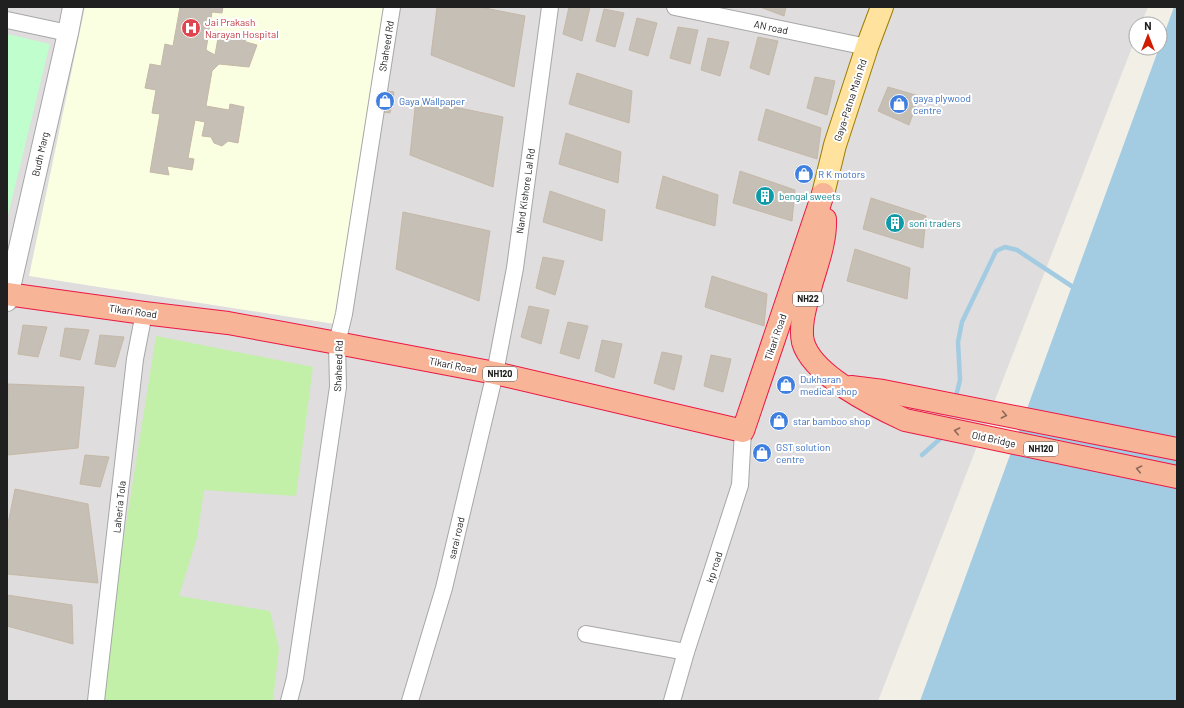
<svg xmlns="http://www.w3.org/2000/svg" width="1184" height="708" font-family="Barlow,sans-serif">
<style>
.residential{fill:#dfdddd}
.education{fill:#fbffe2}
.grass{fill:#c2f0a8}
.park{fill:#c0ffcd}
.water{fill:#a3cce3}
.lines{fill:none;stroke-linecap:round;stroke-linejoin:round}
.stream{stroke:#a3cce3;stroke-width:4.5}
.building{fill:#c6bfb5;stroke:#c5b8a7}
.minor-casing{stroke:#a7a7a7;stroke-width:18}
.tertiary-casing{stroke:#a7a7a7;stroke-width:22}
.primary-casing{stroke:#9d7d00;stroke-width:24}
.trunk-casing{stroke:#ec1744;stroke-width:24}
.minor{stroke:#fff;stroke-width:16}
.tertiary{stroke:#fff;stroke-width:20}
.primary{stroke:#ffe29e;stroke-width:22}
.trunk{stroke:#f8b496;stroke-width:22}
.oneway{stroke:#8c6a5b}
.labels{text-anchor:middle;stroke-width:4;stroke-linejoin:round;paint-order:stroke}
.shield{fill:#fff;stroke:#636363;stroke-width:1}
.shield-label{font-size:9px;font-weight:bold;fill:#202020}
.health-label{font-size:10px;fill:#be3a42;stroke:#fff;text-anchor:start}
.street-label{font-size:10px;fill:#202020;stroke:#fff}
.shop-label{font-size:10px;fill:#366cbe;stroke:#fff;text-anchor:start}
.culture-label{font-size:10px;fill:#0d838f;stroke:#fff;text-anchor:start}
</style>
<rect width="100%" height="100%" fill="#f2efe6"/>
<polygon class="residential" points="7,7 1148,7 1141,24 1136,24 1136,37 878,701 7,701"/>
<polygon class="education" points="85,7 391,7 341,325 29,276"/>
<polygon class="grass" points="156,336 313,367 296,496 204,490 197,538 179,596 270,611 279,648 273,701 98,701"/>
<polygon class="park" points="7,34 50,44 7,219"/>
<polygon class="water" points="1174,7 1177,7 1177,701 920,701"/>
<g class="lines">
<g class="stream">
<polyline points="955,400 960,380 958,342 962,322 996,251 1005,247 1017,250 1076,289"/>
<polyline points="922,455 941,438 943,433"/>
</g>
</g>
<g class="building">
<polygon points="180,7 223,7 222,13 212,12 206,50 215,55 218,38 224,39 231,35 243,36 246,42 257,45 249,67 219,64 212,71 206,106 229,110 230,104 244,107 238,143 228,141 222,146 214,143 211,137 202,136 205,122 195,120 188,158 194,159 192,170 167,166 169,175 150,172 160,114 152,113 156,90 145,88 150,64 161,66 165,44 173,46"/>
<polygon points="437,7 480,7 525,16 514,87 431,55"/>
<polygon points="569,7 590,7 582,41 563,34"/>
<polygon points="760,7 786,7 784,16"/>
<polygon points="604,9 624,13 615,47 596,41"/>
<polygon points="637,18 657,23 648,56 629,50"/>
<polygon points="678,27 698,30 690,64 670,58"/>
<polygon points="758,37 778,41 769,75 750,68"/>
<polygon points="708,38 729,42 720,76 701,70"/>
<polygon points="577,73 632,91 629,123 569,104"/>
<polygon points="815,77 835,81 827,115 807,108"/>
<polygon points="888,87 919,96 909,125 878,111"/>
<polygon points="380,90 394,92 390,113 377,111"/>
<polygon points="416,99 503,117 493,187 410,155"/>
<polygon points="766,109 821,128 817,159 758,140"/>
<polygon points="566,133 621,152 618,183 559,164"/>
<polygon points="740,171 795,190 792,221 733,203"/>
<polygon points="663,176 718,195 715,226 656,208"/>
<polygon points="550,191 605,210 602,241 543,222"/>
<polygon points="871,198 926,216 923,248 863,229"/>
<polygon points="403,212 490,231 479,301 396,269"/>
<polygon points="855,249 910,268 907,299 847,281"/>
<polygon points="543,257 564,261 555,295 536,288"/>
<polygon points="712,276 767,294 764,326 705,307"/>
<polygon points="529,306 549,310 541,344 521,337"/>
<polygon points="568,322 588,326 579,359 560,353"/>
<polygon points="23,325 47,327 38,357 18,354"/>
<polygon points="65,328 89,330 80,360 60,356"/>
<polygon points="100,335 124,337 115,367 95,364"/>
<polygon points="602,340 622,344 614,378 595,371"/>
<polygon points="662,352 682,356 674,390 654,383"/>
<polygon points="711,355 731,359 723,392 704,386"/>
<polygon points="8,384 84,387 78,448 7,455"/>
<polygon points="85,455 109,457 100,487 80,484"/>
<polygon points="15,489 88,504 98,583 7,574 7,529"/>
<polygon points="7,595 72,605 73,644 7,626"/>
</g>
<g class="lines">
<defs>
<g id="minor">
<polyline points="675,7 867,47"/>
<polyline points="7,20 68,33"/>
<polyline points="586,634 686,652"/>
<polyline points="96,701 135,359 144,313"/>
<polyline points="289,701 295,678 338,387 337,343 344,314 392,7"/>
<polyline points="410,701 444,588 495,373 515,268 550,7"/>
<polyline points="672,701 686,652 740,485 743,431"/>
</g>
<polyline id="tertiary" points="7,301 68,33 73,7"/>
<polyline id="primary" points="823,194 835,145 867,47 882,7"/>
<g id="trunk">
<path d="M825 219C826 241 817 264 811 285 807 302 799 324 803 342 812 375 875 406 905 420L1177 477"/>
<polyline points="7,294 144,313 228,323 337,343 495,373 743,431 823,194"/>
<polyline points="851,387 883,391 1177,449"/>
</g>
</defs>
<use href="#minor" class="minor-casing"/>
<use href="#tertiary" class="tertiary-casing"/>
<use href="#primary" class="primary-casing"/>
<use href="#trunk" class="trunk-casing"/>
<use href="#minor" class="minor"/>
<use href="#tertiary" class="tertiary"/>
<use href="#primary" class="primary"/>
<use href="#trunk" class="trunk"/>
</g>
<defs><path id="oneway-chevron" d="M-2-3.5L2.5 0L-2 3.5" fill="none" stroke-width="1.6" stroke-linecap="round" stroke-linejoin="round"/></defs>
<g class="oneway">
<use href="#oneway-chevron" transform="translate(1004 415) rotate(11)"/>
<use href="#oneway-chevron" transform="translate(957 431) rotate(-168)"/>
<use href="#oneway-chevron" transform="translate(1139 469) rotate(-168)"/>
</g>
<defs>
<symbol id="hospital-disc" viewBox="-11 -11 22 22"><circle r="9.5" fill="#e0444e" stroke="#fff"/><path d="M-5-5h3v3.5h4V-5h3V5h-3V1.5h-4V5h-3Z" fill="#fff"/></symbol>
<symbol id="shop-disc" viewBox="-11 -11 22 22"><circle r="9.5" fill="#3f7fe0" stroke="#fff"/><path d="M-5-2.5h2.3a2.7 3.5 0 0 1 5.4 0H5L5.5 6h-11ZM-1.5-2.5h3a1.5 2.3 0 0 0-3 0Z" fill="#fff"/></symbol>
<symbol id="building-disc" viewBox="-11 -11 22 22"><circle r="9.5" fill="#0f9aa8" stroke="#fff"/><path d="M-4-6H4V6H1V3H-1V6H-4ZM-2.5-4.3h1.7v1.8h-1.7ZM.8-4.3h1.7v1.8H.8ZM-2.5-1h1.7V.8h-1.7ZM.8-1h1.7V.8H.8Z" fill="#fff"/></symbol>
</defs>
<g fill-rule="evenodd">
<use href="#hospital-disc" x="180" y="17" width="22" height="22"/>
<use href="#shop-disc" x="374" y="90" width="22" height="22"/>
<use href="#shop-disc" x="888" y="93" width="22" height="22"/>
<use href="#shop-disc" x="793" y="163" width="22" height="22"/>
<use href="#building-disc" x="754" y="185" width="22" height="22"/>
<use href="#building-disc" x="884" y="212" width="22" height="22"/>
<use href="#shop-disc" x="775" y="374" width="22" height="22"/>
<use href="#shop-disc" x="768" y="410" width="22" height="22"/>
<use href="#shop-disc" x="751" y="442" width="22" height="22"/>
</g>
<g class="labels">
<g class="shield">
<rect x="793" y="292" width="30" height="14" rx="3"/>
<rect x="483" y="367" width="34" height="14" rx="3"/>
<rect x="1024" y="442" width="34" height="14" rx="3"/>
</g>
<g class="shield-label">
<text x="808" y="302">NH22</text>
<text x="500" y="377">NH120</text>
<text x="1041" y="452">NH120</text>
</g>
<g class="health-label">
<text x="205" y="26">Jai Prakash<tspan x="205" dy="12">Narayan Hospital</tspan></text>
</g>
<g class="street-label">
<text transform="translate(771 27) rotate(12)" y="4">AN road</text>
<text transform="translate(386 46) rotate(-81)" y="4">Shaheed Rd</text>
<text transform="translate(850 100) rotate(-72)" y="4">Gaya-Patna Main Rd</text>
<text transform="translate(40 154) rotate(-77)" y="4">Budh Marg</text>
<text transform="translate(525 191) rotate(-82)" y="4">Nand Kishore Lal Rd</text>
<text transform="translate(133 311) rotate(8)" y="4">Tikari Road</text>
<text transform="translate(775 337) rotate(-71)" y="4">Tikari Road</text>
<text transform="translate(453 365) rotate(11)" y="4">Tikari Road</text>
<text transform="translate(338 366) rotate(-88)" y="4">Shaheed Rd</text>
<text transform="translate(994 439) rotate(12)" y="4">Old Bridge</text>
<text transform="translate(119 507) rotate(-84)" y="4">Laheria Tola</text>
<text transform="translate(456 538) rotate(-77)" y="4">sarai road</text>
<text transform="translate(714 567) rotate(-72)" y="4">kp road</text>
</g>
<g class="shop-label">
<text x="913" y="102">gaya plywood<tspan x="913" dy="12">centre</tspan></text>
<text x="399" y="105">Gaya Wallpaper</text>
<text x="818" y="178">R K motors</text>
<text x="800" y="383">Dukharan<tspan x="800" dy="12">medical shop</tspan></text>
<text x="793" y="425">star bamboo shop</text>
<text x="776" y="451">GST solution<tspan x="776" dy="12">centre</tspan></text>
</g>
<g class="culture-label">
<text x="779" y="200">bengal sweets</text>
<text x="909" y="227">soni traders</text>
</g>
</g>
<rect width="1184" height="708" fill="none" stroke="#202020" stroke-width="16"/>
<g transform="translate(1148 36)"><circle r="19" fill="#ffffff" stroke="#a6a6a6"/>
<path d="M0-3L7 15L0 10L-7 15Z" fill="#d11b00"/>
<text y="-6" font-size="11" font-weight="bold" text-anchor="middle" fill="#202020">N</text>
</g>
</svg>
